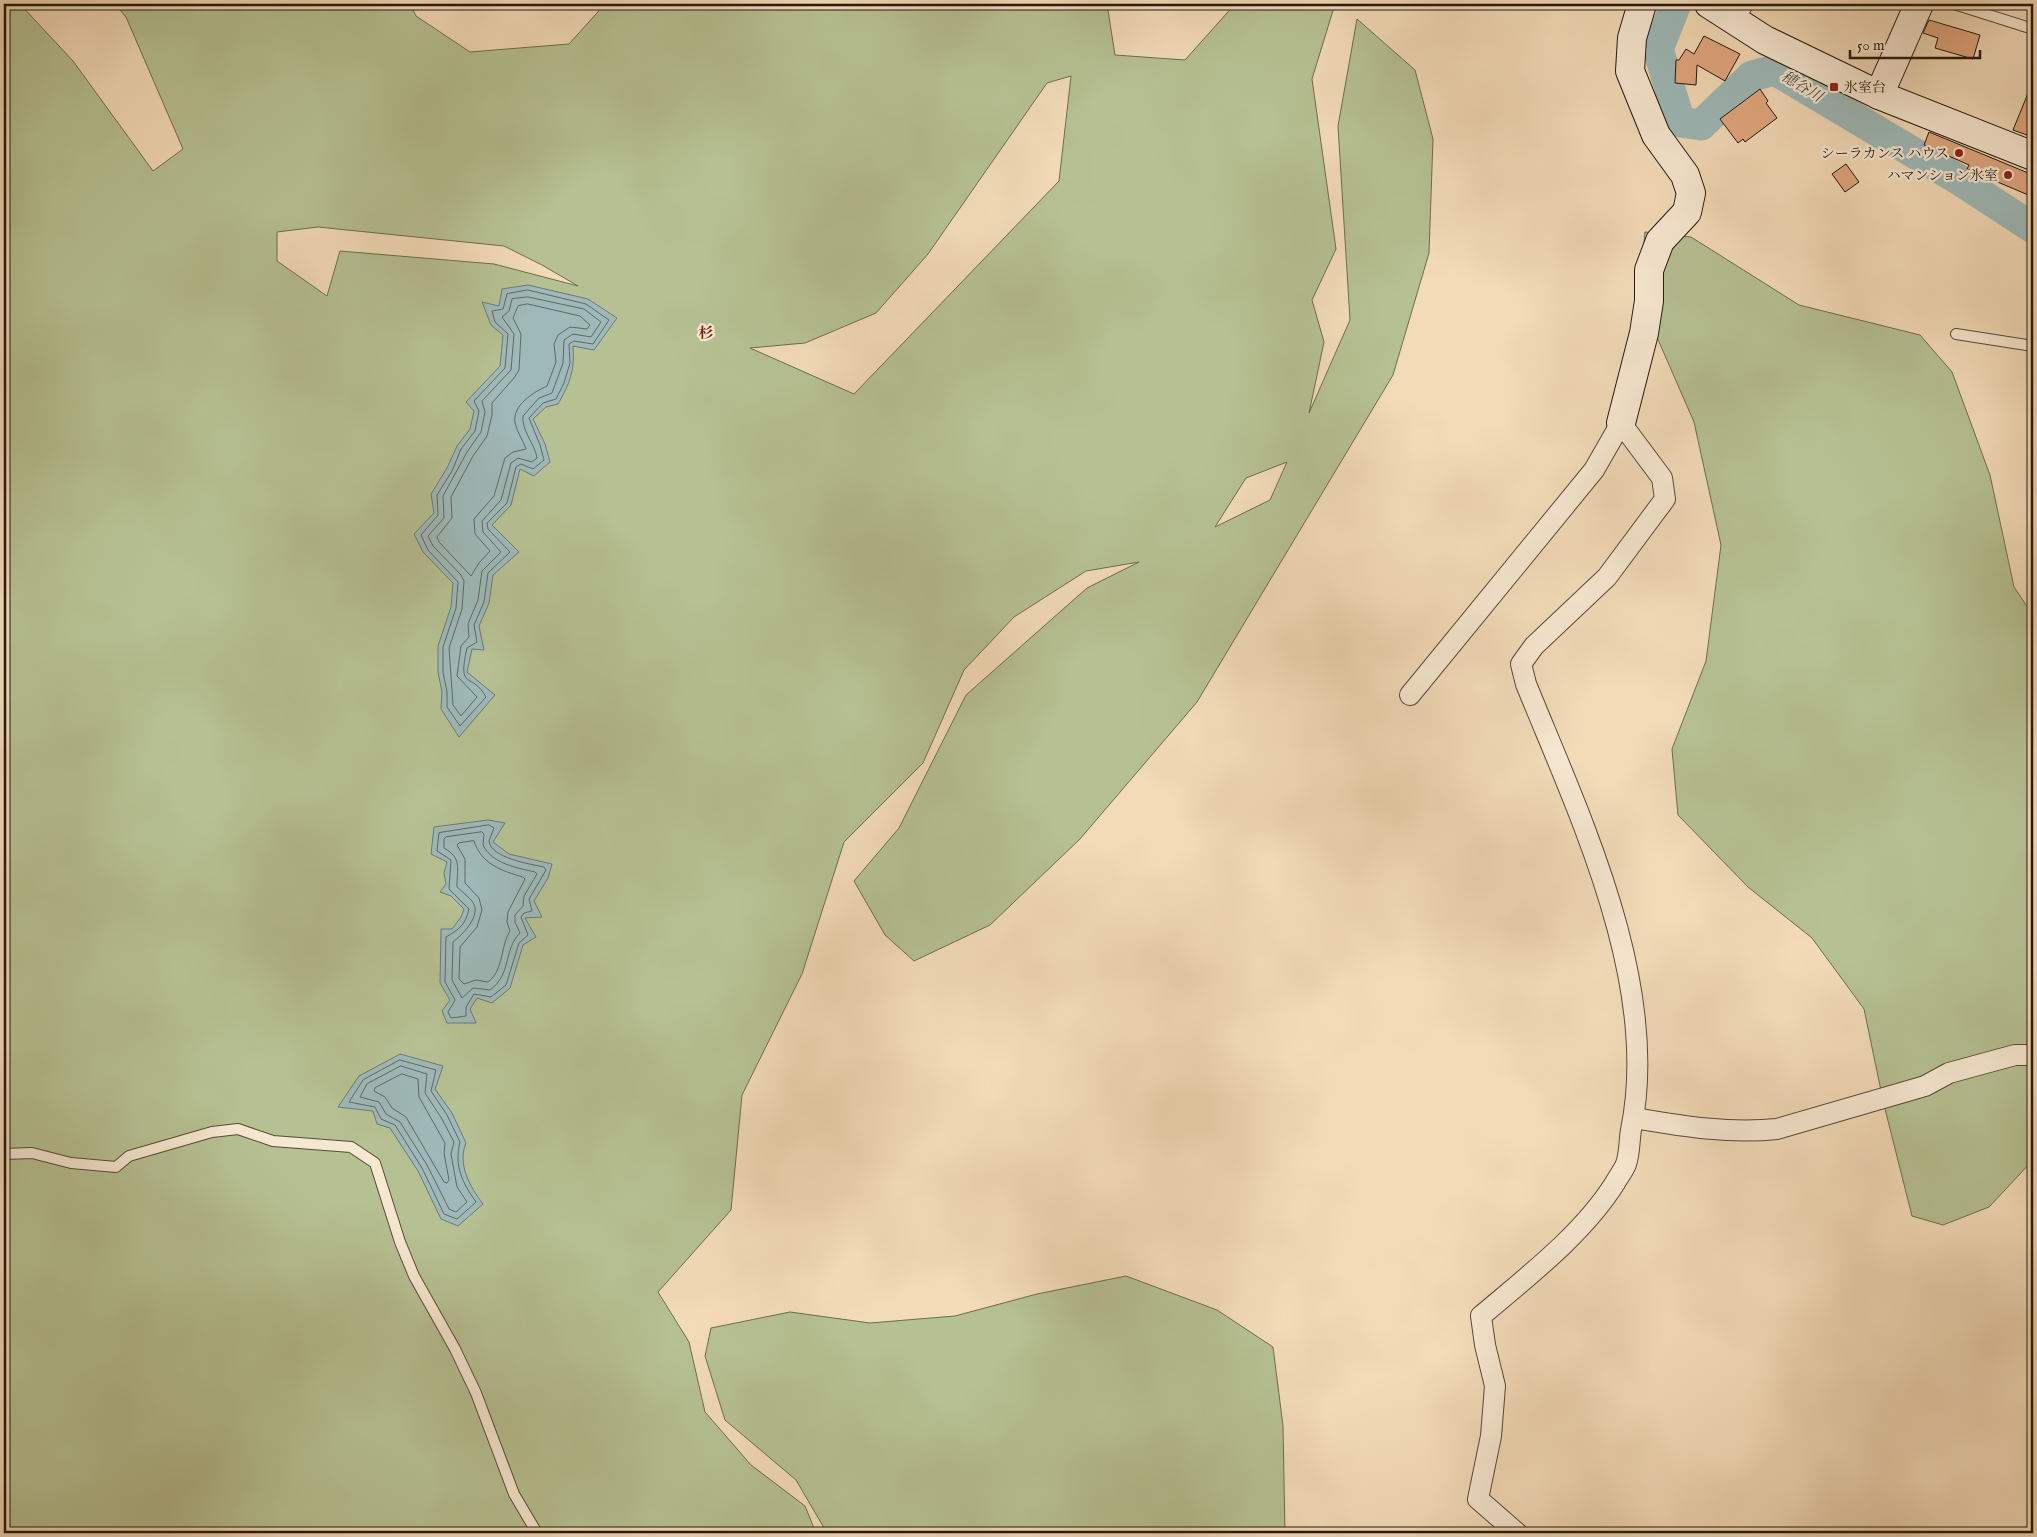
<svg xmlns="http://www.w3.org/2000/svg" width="2037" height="1537" font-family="'IM FELL English','Noto Serif JP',serif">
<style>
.green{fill:#b6c193;stroke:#6d6c51;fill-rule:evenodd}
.water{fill:#9eb9b8;stroke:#6d7974}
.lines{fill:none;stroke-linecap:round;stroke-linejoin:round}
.shore{stroke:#616864;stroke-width:1}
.river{stroke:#9eb9b8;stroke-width:31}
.building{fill:#e2a780;stroke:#24180f}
.lane-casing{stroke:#584939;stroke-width:12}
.street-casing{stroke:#584939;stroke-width:22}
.secondary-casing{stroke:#24180f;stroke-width:30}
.lane{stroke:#f7e8d1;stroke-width:10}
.street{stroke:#f7e8d1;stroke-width:20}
.secondary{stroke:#f7e8d1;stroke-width:28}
.poi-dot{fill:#8f2418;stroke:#f7e8d1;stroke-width:2}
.labels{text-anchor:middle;stroke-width:4.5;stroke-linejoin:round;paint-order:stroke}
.poi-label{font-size:14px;fill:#24180f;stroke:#f7e8d1;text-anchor:end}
.water-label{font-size:15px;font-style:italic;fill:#4f504a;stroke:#f7e8d1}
.neighbourhood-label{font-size:15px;font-weight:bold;fill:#7a1f14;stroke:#f7e8d1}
</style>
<rect width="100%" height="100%" fill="#f3dbb8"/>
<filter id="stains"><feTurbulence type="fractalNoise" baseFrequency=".004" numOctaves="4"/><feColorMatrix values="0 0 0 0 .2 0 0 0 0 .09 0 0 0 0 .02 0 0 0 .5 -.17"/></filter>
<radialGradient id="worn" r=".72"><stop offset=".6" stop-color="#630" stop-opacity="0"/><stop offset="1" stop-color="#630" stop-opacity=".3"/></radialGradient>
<g class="green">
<path d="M4 4H20L73 61 153 171 183 149 126 17 115 4H410L416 16 470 52 569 44 605 4H1107L1115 55 1185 60 1235 4H1335L1312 79 1336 249 1312 300 1324 342 1309 413 1350 320 1338 126 1357 19 1415 70 1433 139 1429 253 1393 375 1197 702 1080 839 990 925 914 961 885 935 854 881 899 828 966 695 1087 588 1139 562 1086 571 1014 617 964 670 923 763 844 842 802 974 742 1095 731 1210 658 1292 689 1342 705 1412 751 1465 805 1506 816 1533H4ZM1071 76 1059 181 854 394 750 348 805 343 876 313 928 254 1047 83ZM318 227 504 246 542 265 578 286 494 264 340 251 327 296 277 261V232ZM1287 462 1270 500 1215 527 1246 478Z"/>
<polygon points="1645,232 1691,237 1799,305 1920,335 1952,372 1990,475 2014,587 2033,615 2033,1160 1989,1207 1943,1225 1912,1216 1884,1105 1864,1009 1812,938 1748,887 1678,815 1672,749 1706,661 1721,545 1694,422 1639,296"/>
<polygon points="1126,1276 1217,1310 1273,1347 1283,1426 1285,1533 827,1533 796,1480 725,1420 705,1356 711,1328 790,1312 870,1323 955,1316 1037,1294"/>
</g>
<g class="water">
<path d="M528 285 588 299 617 318 594 350 573 346C575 370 570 383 558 404L546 407 533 419 545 444 550 462 534 476 520 469 511 505 492 525 519 552 493 575 489 603 479 626 484 650 472 649 467 672 495 695 459 737 441 709 442 692 438 672V646L451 607 453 583 423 552 414 534 434 513 431 494 447 468 457 446 470 429 474 411 466 402 500 366 503 335 491 325 482 302 499 306 502 289Z"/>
<polygon points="488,820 505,823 493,842 509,854 552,864 548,878 534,901 542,917 525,918 536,937 523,945 510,988 492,1003 477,998 470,1009 476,1023 447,1023 442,1011 450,1000 440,983 441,929 452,929 461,917 464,909 451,896 440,892 446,884 444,873 447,862 431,854 434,827"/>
<path d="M400 1054 443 1066 435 1089 452 1113 466 1143C457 1164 470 1187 483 1204L458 1226 441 1219 418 1171 390 1128 377 1124 373 1111 338 1107 359 1076Z"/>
</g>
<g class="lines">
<g class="shore">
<path d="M528 290 586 304 609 320 593 344 574 341 569 344 570 363 564 383 556 399 543 403 529 418 540 445 544 460 533 469 521 464 516 467 507 503 487 523 488 529 510 552 488 573 484 602 474 625 477 642 467 648C457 692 472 671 486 697L460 726 447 707V692L443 672V647L456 608 458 582 428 550 421 535 438 515 437 495 452 471 461 449 475 431 479 411 474 401 505 368 508 334 495 322 492 311 503 309 507 294Z"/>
<path d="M528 297 584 309 601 322 591 337 573 334 564 340 563 363 552 393 539 398 523 416C521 430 535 444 537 458L532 462 518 458 511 463 501 500 482 521 483 532 501 552 482 571 478 600 468 624 469 637 461 646 457 676 477 697 461 716 453 705 449 648 462 609 464 581 461 575 433 546 428 536 444 518 443 496 467 452 481 432 485 412 482 401 511 370 514 334 502 317 509 311 512 299Z"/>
<path d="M528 304 580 316 590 325 587 329 570 327 558 335 554 344 556 362 547 386C534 392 512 405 515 423 517 432 523 440 526 449L513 452 505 458 494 496 474 519 475 534 490 551 479 563 471 576 439 542 437 537 452 518 451 497 473 456 487 436 492 415V403L514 378 519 370 521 334 513 318 518 306Z"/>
<path d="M489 825 494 828 489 841C491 858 530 864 544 867L546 870 529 899 532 911 524 913 521 917 528 935 519 943 506 985 491 997 474 994 466 1007V1016L451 1018 448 1012 455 1000 445 982 446 937C459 929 465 926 469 909L449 889 451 860 437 851 439 833Z"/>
<path d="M482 832 484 834 483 845C492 864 518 868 535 872L537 874 524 896 523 906 515 915V922L520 933C503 950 512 974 490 990L473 988 462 998 452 980 453 942C462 935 483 915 472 901 468 896 462 892 457 887 457 868 462 858 444 848V839L446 837Z"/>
<path d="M474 841C481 864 502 871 523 877L525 879 508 912 507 922 510 931C500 947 504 970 488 982L476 980 464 984 459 979 460 947 477 927 482 910 479 898 465 883V859L457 845 459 843Z"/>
<path d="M400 1060 436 1070 431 1091 447 1115 460 1142C454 1166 462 1182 476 1202L457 1219 444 1214 422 1168 395 1125 381 1119 375 1107 349 1102 363 1080Z"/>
<polygon points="401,1066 427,1074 425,1093 442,1119 454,1142 451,1154 457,1187 467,1202 456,1212 449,1209 427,1165 400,1122 386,1114 379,1102 360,1097 367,1084"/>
<polygon points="402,1074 418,1079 419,1097 445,1143 444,1153 449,1180 447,1183 444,1182 406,1117 392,1108 385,1097 374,1091 375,1088"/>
</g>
<polyline class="river" points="1676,4 1658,49 1680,122 1701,125 1752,76 1775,70 1961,181 2033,228"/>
</g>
<g class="building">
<polygon points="1929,20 1980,35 1973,59 1935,48 1938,38 1923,33"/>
<polygon points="1704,36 1740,54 1725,81 1697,65 1696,85 1675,83 1676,60 1679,60 1686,49 1694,54"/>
<polygon points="2033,81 2033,119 2027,135 2013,130"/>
<polygon points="1760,89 1768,101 1766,103 1777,118 1745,142 1743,139 1738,143 1720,119"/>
<polygon points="1929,132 2033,175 2033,197 1967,169 1969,165 1924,145"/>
<polygon points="1846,164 1859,182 1845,192 1832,174"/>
</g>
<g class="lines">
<defs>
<g id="lane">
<polyline points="1954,4 2033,29"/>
<polyline points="1739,23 1748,4"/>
<polyline points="1956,334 2033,346"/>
<polyline points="4,1154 32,1153 71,1163 116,1167 129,1156 212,1132 238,1129 273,1141 351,1147 375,1163 400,1242 414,1276 455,1349 476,1393 514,1494 537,1533"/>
</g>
<g id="street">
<path d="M1410 695 1594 470 1621 423 1662 478 1665 499 1607 577 1534 646 1521 664 1526 684C1580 817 1661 984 1631 1130 1629 1141 1630 1153 1626 1164 1624 1170 1618 1177 1615 1183 1583 1234 1527 1277 1481 1316L1485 1345 1495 1386 1491 1436 1478 1499 1517 1533"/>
<path d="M1634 1118C1682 1126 1728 1134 1777 1129L1925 1086 1949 1073 2015 1055H2033"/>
</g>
<g id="secondary">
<polyline points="1709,4 1765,40 1879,95 2033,156"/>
<polyline points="1879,95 1919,4"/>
<polyline points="1621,423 1644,333 1649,301 1649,270 1660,241 1687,212 1691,193 1685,175 1656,135 1630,71 1632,38 1642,4"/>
</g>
</defs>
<use href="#lane" class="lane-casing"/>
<use href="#street" class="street-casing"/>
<use href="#secondary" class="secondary-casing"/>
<use href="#lane" class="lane"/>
<use href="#street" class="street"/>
<use href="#secondary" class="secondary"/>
</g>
<g class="poi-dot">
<rect x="1829" y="82" width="10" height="10" rx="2.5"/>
<circle cx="1959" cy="153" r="5"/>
<circle cx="2008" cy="175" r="5"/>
</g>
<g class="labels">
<g class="poi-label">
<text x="1844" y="92" text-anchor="start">氷室台</text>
<text x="1949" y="158">シーラカンス ハウス</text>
<text x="1998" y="180">ハマンション氷室</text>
</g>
<g class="water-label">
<text transform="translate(1802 86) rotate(31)" y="5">穂谷川</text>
</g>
<g class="neighbourhood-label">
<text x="706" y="338">杉</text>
</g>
</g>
<rect width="2037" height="1537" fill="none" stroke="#f3dbb8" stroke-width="20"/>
<rect x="5" y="5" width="2027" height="1527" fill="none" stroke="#24180f" stroke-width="2.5"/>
<rect x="10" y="10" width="2017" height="1517" fill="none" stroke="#24180f"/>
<path d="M1850 50v8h130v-8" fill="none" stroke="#24180f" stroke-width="2.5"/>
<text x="1857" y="50" font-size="15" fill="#24180f" stroke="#f7e8d1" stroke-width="4" paint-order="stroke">50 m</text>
<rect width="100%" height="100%" filter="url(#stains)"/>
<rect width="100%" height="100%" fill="url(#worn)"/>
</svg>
